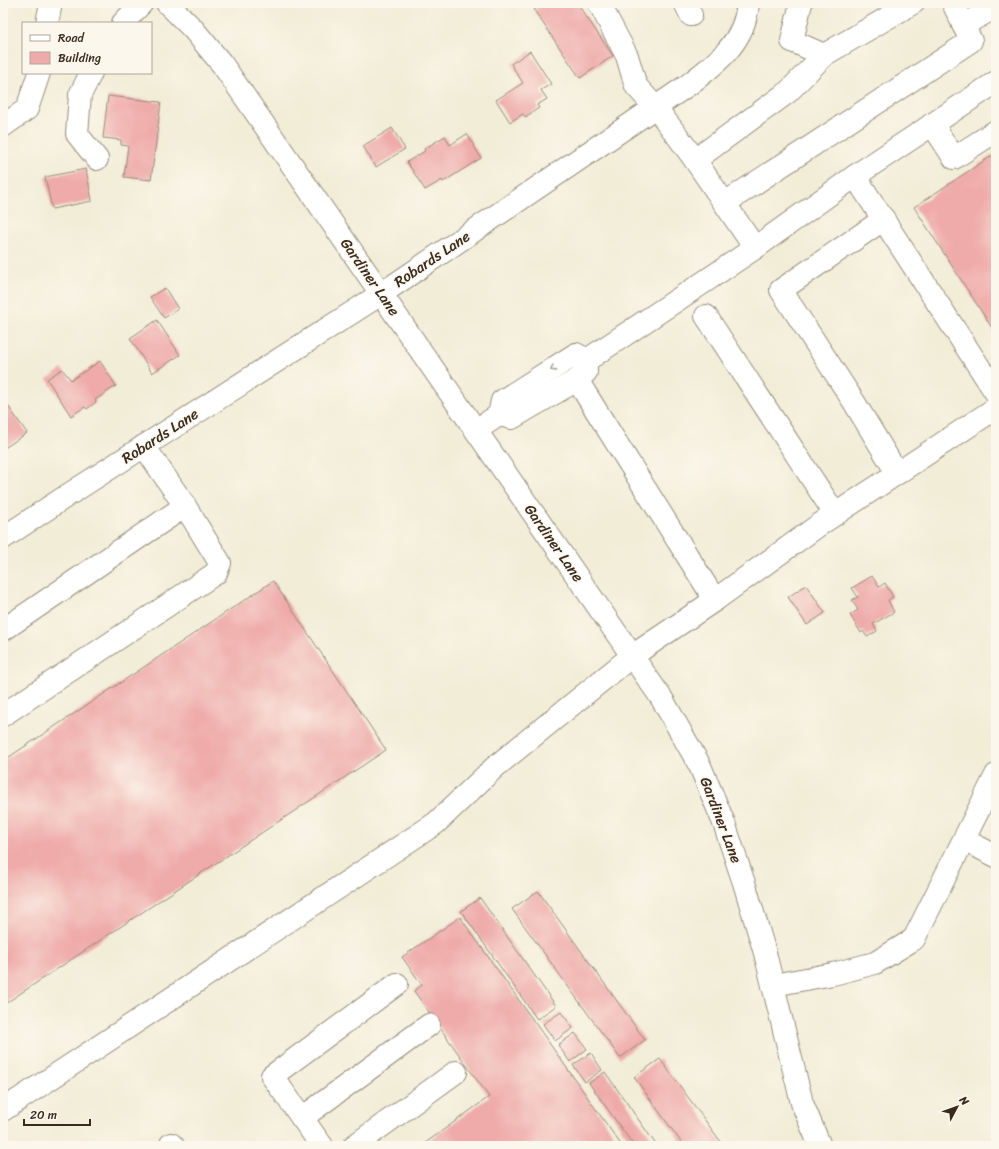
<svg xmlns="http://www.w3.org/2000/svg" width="999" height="1149" font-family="Sriracha,sans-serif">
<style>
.building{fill:#efaba9}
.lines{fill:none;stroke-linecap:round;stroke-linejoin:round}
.minor-casing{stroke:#968c7a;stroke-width:24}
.minor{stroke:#fff;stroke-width:22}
.oneway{stroke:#a79f9a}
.labels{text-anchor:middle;stroke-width:3;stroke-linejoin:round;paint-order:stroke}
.street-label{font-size:15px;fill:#3b2a1e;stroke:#fbf7ec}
</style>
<rect width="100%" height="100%" fill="#fbf7ec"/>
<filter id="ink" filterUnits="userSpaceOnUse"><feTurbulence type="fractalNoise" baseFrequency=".025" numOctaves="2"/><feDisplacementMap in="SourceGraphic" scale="8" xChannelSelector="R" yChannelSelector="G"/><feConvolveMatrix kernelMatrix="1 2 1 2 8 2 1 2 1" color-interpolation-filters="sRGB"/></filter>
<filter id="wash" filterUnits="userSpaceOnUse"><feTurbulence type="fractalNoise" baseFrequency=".012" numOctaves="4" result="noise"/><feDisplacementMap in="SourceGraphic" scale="16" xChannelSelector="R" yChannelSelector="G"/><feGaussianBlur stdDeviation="0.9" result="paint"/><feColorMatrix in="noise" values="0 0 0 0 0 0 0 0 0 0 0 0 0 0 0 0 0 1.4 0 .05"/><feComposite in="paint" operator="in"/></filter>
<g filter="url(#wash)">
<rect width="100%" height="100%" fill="#f2edd7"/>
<g id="blocks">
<g class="building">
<polygon points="544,3 577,3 613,56 580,78 534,10"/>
<polygon points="530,51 551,84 541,90 547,99 537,105 539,108 525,117 523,114 510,122 496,100 523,83 511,64"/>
<polygon points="108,96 161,102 151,180 124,177 128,146 121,145 121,140 103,138"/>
<polygon points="392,128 405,149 376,167 363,146"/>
<polygon points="467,134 481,158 443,182 442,180 425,190 407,162 425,151 424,149 445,136 450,145"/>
<polygon points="996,153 996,334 914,207"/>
<polygon points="86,169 92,201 52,209 45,177"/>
<polygon points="165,288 178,309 164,318 150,297"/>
<polygon points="157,320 180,355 152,373 130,338"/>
<polygon points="100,361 116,386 95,400 96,402 87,409 85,407 71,416 47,379 62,369 71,380"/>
<polygon points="3,399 27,433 3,449"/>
<polygon points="872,576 879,587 885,583 893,597 888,600 894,612 873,624 877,631 867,637 863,631 861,633 850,615 858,610 852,600 858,597 852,588"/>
<polygon points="273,581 386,750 3,1005 3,761"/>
<polygon points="806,585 825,613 807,625 788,597"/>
<polygon points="538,891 645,1040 620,1058 512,909"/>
<polygon points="480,898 556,1006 537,1019 461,911"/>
<polygon points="460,917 622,1146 421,1146 489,1097 414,991 422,985 402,957"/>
<polygon points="561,1012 573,1028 555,1041 543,1024"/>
<polygon points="575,1033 587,1049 570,1062 558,1045"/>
<polygon points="591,1053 602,1070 585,1082 573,1065"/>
<polygon points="660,1059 721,1142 723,1146 684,1146 634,1077"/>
<polygon points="605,1072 657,1146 634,1146 589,1083"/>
</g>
</g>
</g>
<g filter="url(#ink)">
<use href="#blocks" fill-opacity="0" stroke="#968c7a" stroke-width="1"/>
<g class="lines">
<defs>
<g id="minor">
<polyline points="167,3 193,29 222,64 662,699 700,766 724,823 745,886 765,953 802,1103 820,1146"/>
<polyline points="599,3 627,56 636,86 655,107 676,134 695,160 755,248"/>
<polyline points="685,3 691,15"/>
<polyline points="801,3 792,41 824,55 913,3"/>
<polyline points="47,23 51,3"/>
<polyline points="123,23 142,3"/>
<polyline points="963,25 996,7"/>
<polyline points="91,73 80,95 77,134 97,159"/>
<polyline points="932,124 954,158 996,131"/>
<polyline points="3,126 27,109 39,73"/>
<polyline points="695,160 788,92 824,55"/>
<polyline points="855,176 996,393"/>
<polyline points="725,203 971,41 953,3"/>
<polyline points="884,219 781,290 854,402 897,473"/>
<polyline points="706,316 835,514"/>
<polyline points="587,360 755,248 855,176 996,82"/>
<polyline points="499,415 512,418 577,380 586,372 586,369"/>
<polyline points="476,430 499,415 502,401 576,354 587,360"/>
<path d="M3 538 68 495 381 294 688 85C717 63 745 42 748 3"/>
<polyline points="715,600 819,525 996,408"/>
<polyline points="3,630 185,506"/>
<polyline points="3,715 216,573 220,563 185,506 144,446"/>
<polyline points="964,840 996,856"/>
<polyline points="773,985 833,974 875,963 914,939 996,775"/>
<polyline points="3,1110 436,823 495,767 632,656 715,600 577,380"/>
<polyline points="302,1118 429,1025"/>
<polyline points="171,1144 173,1146"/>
<polyline points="322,1146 272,1076 397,984"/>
<polyline points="354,1146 456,1072"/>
</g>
</defs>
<use href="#minor" class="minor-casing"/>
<use href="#minor" class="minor"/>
</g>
<defs><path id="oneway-chevron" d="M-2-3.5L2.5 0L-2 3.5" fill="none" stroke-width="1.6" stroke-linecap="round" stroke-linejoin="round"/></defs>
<use class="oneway" href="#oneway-chevron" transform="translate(553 369) rotate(148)"/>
</g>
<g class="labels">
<g class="street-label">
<text transform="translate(432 259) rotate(-34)" y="5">Robards Lane</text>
<text transform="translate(370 277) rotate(55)" y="5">Gardiner Lane</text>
<text transform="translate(160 436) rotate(-33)" y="5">Robards Lane</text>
<text transform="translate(554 543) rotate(55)" y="5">Gardiner Lane</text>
<text transform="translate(721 820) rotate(69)" y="5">Gardiner Lane</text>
</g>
</g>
<rect width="999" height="1149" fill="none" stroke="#fbf7ec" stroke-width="16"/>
<rect x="22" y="22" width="130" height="52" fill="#fbf7ec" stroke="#aea59a"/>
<rect x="30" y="35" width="20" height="6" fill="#ffffff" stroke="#aea59a"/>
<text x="58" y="42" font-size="12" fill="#3b2a1e">Road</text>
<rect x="30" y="52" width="20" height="12" fill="#efaba9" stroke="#aea59a"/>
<text x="58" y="62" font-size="12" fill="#3b2a1e">Building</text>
<g transform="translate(957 1107) rotate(49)" stroke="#fbf7ec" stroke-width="3" paint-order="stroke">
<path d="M0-3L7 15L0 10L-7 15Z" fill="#3b2a1e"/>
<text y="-6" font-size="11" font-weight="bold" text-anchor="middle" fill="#3b2a1e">N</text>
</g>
<path d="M24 1119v6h66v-6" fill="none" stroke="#3b2a1e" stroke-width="2"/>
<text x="30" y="1119" font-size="12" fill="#3b2a1e" stroke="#fbf7ec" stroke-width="3" paint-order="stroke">20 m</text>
</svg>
